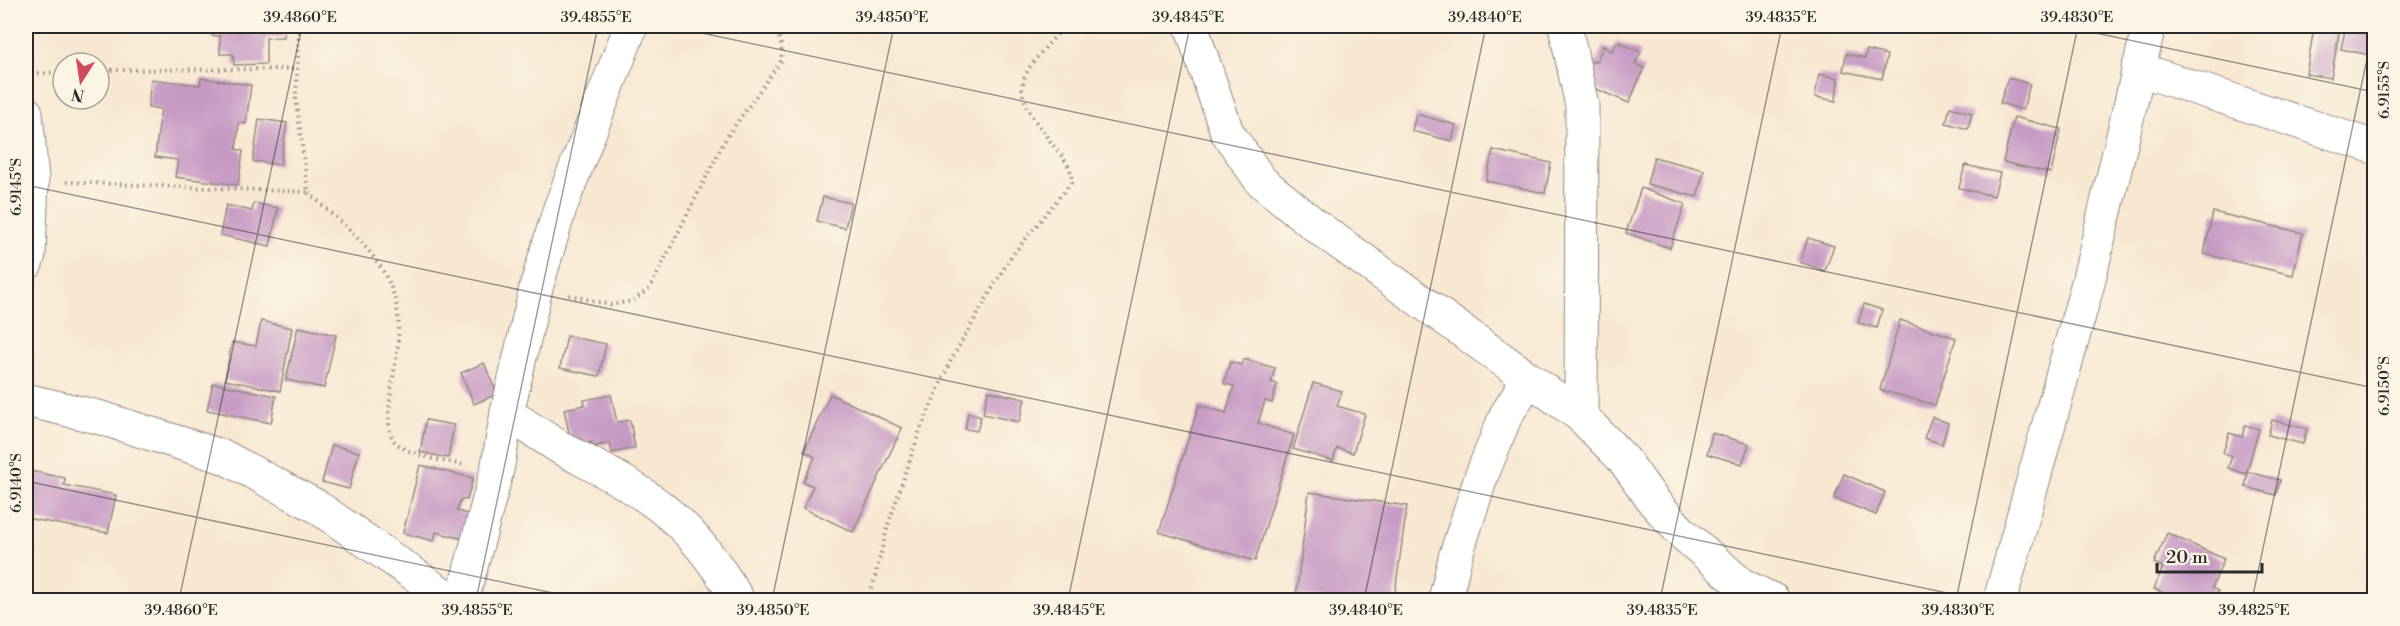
<svg xmlns="http://www.w3.org/2000/svg" width="2400" height="626" font-family="'Libre Bodoni',serif">
<style>
.building{fill:#c699c4}
.lines{fill:none;stroke-linecap:round;stroke-linejoin:round}
.street-casing{stroke:#92897e;stroke-width:35}
.path{stroke:#92897e;stroke-width:4;stroke-dasharray:1.5 4.5;stroke-linecap:butt}
.street{stroke:#fff;stroke-width:33}
.ticks{fill:none;stroke:#2b2b2b;stroke-width:1.5;stroke-opacity:0.45}
.neatline{fill:none;stroke:#2b2b2b;stroke-width:2}
.ticks-label{font-size:15px;text-anchor:middle;fill:#2b2b2b}
</style>
<rect width="100%" height="100%" fill="#fcf5e5"/>
<filter id="ink" filterUnits="userSpaceOnUse"><feTurbulence type="fractalNoise" baseFrequency=".0167" numOctaves="2"/><feDisplacementMap in="SourceGraphic" scale="12" xChannelSelector="R" yChannelSelector="G"/><feConvolveMatrix kernelMatrix="1 2 1 2 8 2 1 2 1" color-interpolation-filters="sRGB"/></filter>
<filter id="wash" filterUnits="userSpaceOnUse"><feTurbulence type="fractalNoise" baseFrequency=".008" numOctaves="4" result="noise"/><feDisplacementMap in="SourceGraphic" scale="24" xChannelSelector="R" yChannelSelector="G"/><feGaussianBlur stdDeviation="1.35" result="paint"/><feColorMatrix in="noise" values="0 0 0 0 0 0 0 0 0 0 0 0 0 0 0 0 0 1.4 0 .05"/><feComposite in="paint" operator="in"/></filter>
<g filter="url(#wash)">
<rect width="100%" height="100%" fill="#f8e7d1"/>
<g id="blocks">
<g class="building">
<polygon points="212,26 284,26 284,37 266,38 266,64 234,65 233,54 220,54 220,36 212,36"/>
<polygon points="2314,28 2339,33 2331,78 2306,74"/>
<polygon points="2345,30 2374,35 2370,55 2341,49"/>
<polygon points="1617,42 1641,52 1635,64 1644,68 1629,103 1582,83 1592,61 1596,62 1603,46 1612,51"/>
<polygon points="1867,50 1887,55 1882,79 1843,71 1846,54 1865,58"/>
<polygon points="1819,74 1838,78 1836,101 1815,97"/>
<polygon points="201,78 251,85 246,124 239,123 236,149 243,151 238,185 175,177 178,160 155,157 161,109 148,107 151,79 200,85"/>
<polygon points="2008,78 2030,84 2023,110 2000,103"/>
<polygon points="1950,107 1972,113 1968,129 1946,123"/>
<polygon points="1416,114 1456,125 1452,141 1412,131"/>
<polygon points="2014,117 2061,129 2051,173 2003,162"/>
<polygon points="259,119 287,123 280,165 253,161"/>
<polygon points="1493,150 1551,163 1545,193 1486,181"/>
<polygon points="1654,157 1704,170 1697,197 1647,184"/>
<polygon points="1965,165 2000,173 1994,196 1959,188"/>
<polygon points="1641,188 1685,204 1670,248 1626,233"/>
<polygon points="823,197 851,203 845,228 817,221"/>
<polygon points="254,203 278,208 270,246 220,235 226,205 252,211"/>
<polygon points="2213,212 2303,233 2293,275 2204,254"/>
<polygon points="1808,238 1834,246 1825,271 1800,262"/>
<polygon points="1864,304 1882,310 1877,328 1858,323"/>
<polygon points="1900,320 1956,338 1935,405 1880,390"/>
<polygon points="261,321 292,328 280,391 225,380 232,342 256,346"/>
<polygon points="298,327 336,335 324,388 286,380"/>
<polygon points="567,336 606,344 599,376 560,368"/>
<polygon points="1244,359 1275,368 1271,382 1277,384 1272,403 1265,401 1258,423 1294,435 1255,561 1159,532 1199,405 1226,413 1234,386 1224,384 1230,362 1242,365"/>
<polygon points="484,363 497,394 474,404 461,373"/>
<polygon points="213,383 276,396 271,423 207,410"/>
<polygon points="1313,383 1342,391 1337,406 1365,414 1353,453 1337,448 1333,461 1293,449"/>
<polygon points="988,391 1025,399 1019,422 983,414"/>
<polygon points="830,394 902,428 853,532 803,508 813,486 803,482 815,457 804,451"/>
<polygon points="611,395 617,422 630,420 635,448 612,453 610,443 592,447 592,442 572,447 564,409 585,405 584,400"/>
<polygon points="968,413 981,417 977,431 965,429"/>
<polygon points="1932,417 1948,423 1942,444 1924,438"/>
<polygon points="426,420 454,425 448,458 420,452"/>
<polygon points="2272,420 2307,429 2303,444 2268,435"/>
<polygon points="2245,425 2259,429 2246,474 2228,468 2232,456 2223,453 2229,433 2242,437"/>
<polygon points="1712,433 1749,444 1742,464 1707,454"/>
<polygon points="332,445 359,452 349,489 322,482"/>
<polygon points="420,465 473,478 467,500 461,499 457,511 469,514 463,539 436,532 434,541 403,533"/>
<polygon points="30,471 65,478 64,485 116,495 108,533 26,518 26,498"/>
<polygon points="2248,472 2280,480 2276,495 2245,487"/>
<polygon points="1844,474 1885,492 1876,515 1834,498"/>
<polygon points="1309,492 1407,506 1394,600 1331,600 1296,596"/>
<polygon points="2167,533 2224,559 2212,588 2218,591 2213,600 2180,600 2154,589 2163,567 2154,563"/>
<polygon points="26,544 32,545 27,572 26,572"/>
</g>
</g>
</g>
<g filter="url(#ink)">
<use href="#blocks" fill-opacity="0" stroke="#92897e" stroke-width="1.5"/>
<g class="lines">
<defs>
<g id="street">
<polyline points="1191,26 1227,132 1261,181 1316,226 1581,416 1624,460 1654,502 1682,533 1742,585 1773,600"/>
<polyline points="1565,26 1582,106 1581,416"/>
<polyline points="2138,69 2374,147"/>
<polyline points="26,113 32,179 29,254 26,264"/>
<polyline points="26,400 98,417 224,457 316,506 451,600"/>
<path d="M507 413C525 425 543 437 561 448 596 467 632 484 663 509 695 534 718 566 738 600"/>
<polyline points="462,600 497,470 507,413 536,288 560,208 631,26"/>
<polyline points="1445,600 1455,558 1481,477 1506,415 1529,379"/>
<polyline points="2000,600 2088,283 2149,26"/>
</g>
</defs>
<use href="#street" class="street-casing"/>
<g class="path">
<path d="M299 26 296 99 308 192C338 220 380 252 393 293 399 309 399 325 398 343 397 365 380 426 395 442 409 456 444 461 464 465"/>
<polyline points="99,70 297,69"/>
<polyline points="26,74 63,72"/>
<polyline points="66,182 308,192"/>
<polyline points="569,295 611,305 633,301 650,288 726,138 781,61 782,47 775,26"/>
<path d="M869 600 888 525 920 430 951 360 1010 258 1071 183C1073 170 1067 163 1060 154 1009 88 1009 86 1065 26"/>
</g>
<use href="#street" class="street"/>
</g>
</g>
<path class="ticks" d="M669 26 2374 388M2063 26 2374 92M26 185 1980 600M26 481 586 600M179 600 302 26M476 600 598 26M772 600 894 26M1068 600 1190 26M1364 600 1486 26M1660 600 1782 26M1956 600 2078 26M2252 600 2374 26"/>
<rect width="2400" height="626" fill="none" stroke="#fcf5e5" stroke-width="66"/>
<g transform="translate(81 81) rotate(192)"><circle r="28" fill="#fcf5e5" stroke="#a8a49b" stroke-width="1.5"/>
<path d="M0-4.5L10 22L0 15L-10 22Z" fill="#d1495b"/>
<text y="-9" font-size="16" font-weight="bold" text-anchor="middle" fill="#2b2b2b">N</text>
</g>
<path d="M2157 563v9h105v-9" fill="none" stroke="#2b2b2b" stroke-width="3"/>
<text x="2166" y="563" font-size="18" fill="#2b2b2b" stroke="#fcf5e5" stroke-width="4.5" paint-order="stroke">20 m</text>
<rect x="33" y="33" width="2334" height="560" class="neatline"/>
<g class="ticks-label">
<text x="300" y="22">39.4860°E</text>
<text x="596" y="22">39.4855°E</text>
<text x="892" y="22">39.4850°E</text>
<text x="1188" y="22">39.4845°E</text>
<text x="1485" y="22">39.4840°E</text>
<text x="1781" y="22">39.4835°E</text>
<text x="2077" y="22">39.4830°E</text>
<text transform="translate(2384 90) rotate(-90)" y="5">6.9155°S</text>
<text transform="translate(16 187) rotate(-90)" y="5">6.9145°S</text>
<text transform="translate(2384 386) rotate(-90)" y="5">6.9150°S</text>
<text transform="translate(16 483) rotate(-90)" y="5">6.9140°S</text>
<text x="181" y="615">39.4860°E</text>
<text x="477" y="615">39.4855°E</text>
<text x="773" y="615">39.4850°E</text>
<text x="1069" y="615">39.4845°E</text>
<text x="1366" y="615">39.4840°E</text>
<text x="1662" y="615">39.4835°E</text>
<text x="1958" y="615">39.4830°E</text>
<text x="2254" y="615">39.4825°E</text>
</g>
</svg>
